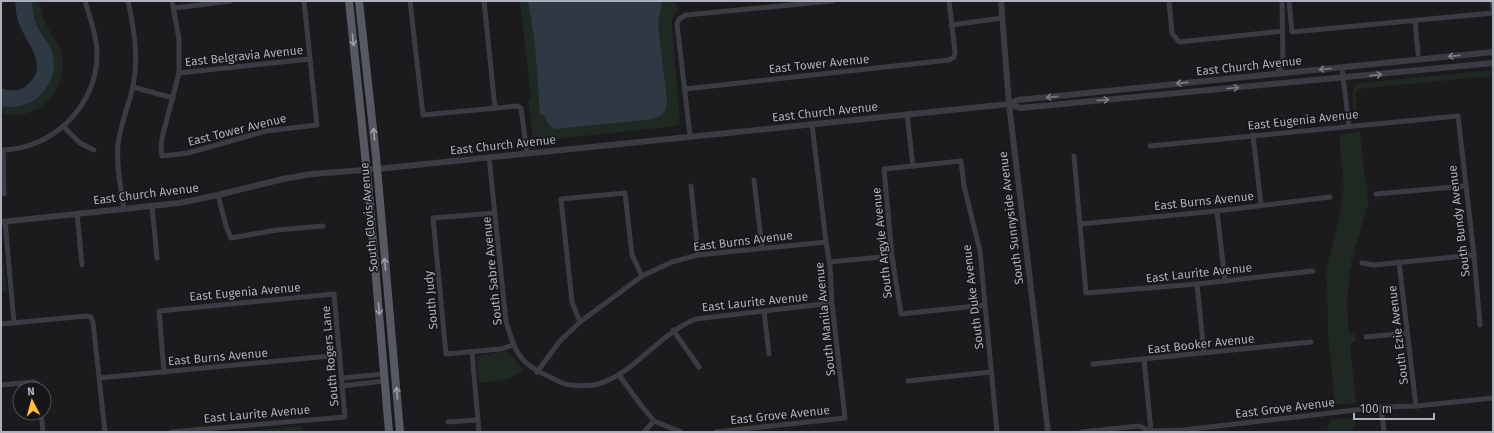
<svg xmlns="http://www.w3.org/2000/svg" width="1494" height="433" font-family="'Fira Sans',sans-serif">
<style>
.green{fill:#202921}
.water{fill:#2f3943}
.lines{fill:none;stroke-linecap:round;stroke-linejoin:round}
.minor{stroke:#3b3c43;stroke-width:5}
.tertiary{stroke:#3b3c43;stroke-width:6}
.primary{stroke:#575962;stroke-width:8}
.oneway{stroke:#9b9fab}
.oneway2{stroke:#797c86}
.labels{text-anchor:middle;stroke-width:3;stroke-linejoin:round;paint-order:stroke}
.street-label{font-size:12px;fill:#acb1bd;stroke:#161518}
</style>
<rect width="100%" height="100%" fill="#1b1a1d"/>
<g class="green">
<path d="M32 1H39C42 11 44 21 49 30 53 36 57 42 60 48 67 69 60 93 42 106 30 114 15 117 1 113V106C13 109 27 106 36 99 51 87 59 68 51 49 48 42 42 35 38 28 34 20 33 10 32 1Z"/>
<polygon points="520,1 676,1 677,12 673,17 672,23 680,123 678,126 537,141 533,137 528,99 531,99"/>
<path d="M1493 70V76L1358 89 1355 92 1358 120C1353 114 1351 91 1355 85L1358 83Z"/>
<polygon points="1360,132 1366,186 1368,187 1366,195 1369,202 1354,251 1355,253 1351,260 1352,267 1350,268 1347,302 1349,333 1355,334 1356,341 1350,344 1356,403 1333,405 1334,396 1328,334 1327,279 1325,277 1327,272 1326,267 1328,266 1341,208 1340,206 1343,198 1341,192 1344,189 1339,134"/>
<polygon points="1,239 7,292 1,292"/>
<polygon points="506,351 511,355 524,371 506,380 479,383 477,357 479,356"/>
<polygon points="1356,418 1352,432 1326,432 1330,420"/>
<polygon points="302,426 303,432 237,432"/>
</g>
<g class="water">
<path d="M15 1H32C33 10 34 20 38 28 42 35 48 42 51 49 59 68 51 87 36 99 27 106 13 109 1 106V88C8 91 18 92 25 87 51 67 28 46 20 26 16 18 16 9 15 1Z"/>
<path d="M528 1H662L658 26 667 99C667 111 664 115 652 119L556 129 549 125 544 115 540 114 535 43Z"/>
</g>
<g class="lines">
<g class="minor">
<polyline points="172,1 179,39 179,73 162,138 161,149 162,156 188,153 266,131 317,125 304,1"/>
<polyline points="410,1 423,115 517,106 521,108 527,153"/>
<polyline points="484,1 495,108"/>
<polyline points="1169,1 1172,33 1179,42 1283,31"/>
<polyline points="1289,1 1292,32 1493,13"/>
<polyline points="1492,1 1493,9"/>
<polyline points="174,8 231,1"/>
<polyline points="1415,21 1418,54"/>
<polyline points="951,25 1002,18"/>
<polyline points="1342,68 1349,126"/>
<polyline points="179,73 310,59"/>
<polyline points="1277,74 1283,64 1282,1"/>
<polyline points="133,87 173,98"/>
<polyline points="685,89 949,60 954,57 955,52 949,1"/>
<polyline points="907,114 913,166"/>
<polyline points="63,126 80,143 94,150"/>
<polyline points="1253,135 1261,205"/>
<polyline points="690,136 677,24 679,19 686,15 832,1"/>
<polyline points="1150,146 1458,116 1474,255 1480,325"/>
<path d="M1 150C52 150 97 106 97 55 97 36 90 18 85 1"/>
<polyline points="3,151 4,194"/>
<polyline points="1074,156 1086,293 1197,284 1313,271"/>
<path d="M489 157 506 321C515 352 519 364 550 377 556 380 564 385 570 385 578 386 590 386 598 384 636 373 659 333 696 319L832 303"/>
<polyline points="754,180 762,248"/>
<polyline points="691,186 698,255"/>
<polyline points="1376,194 1465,186"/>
<polyline points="218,195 226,226 231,238 277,230 323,226"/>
<polyline points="152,206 157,258"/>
<path d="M124 209C121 188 116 166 118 145 120 124 129 106 133 86 139 56 134 30 128 1"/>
<polyline points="1217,211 1225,281"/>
<polyline points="77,213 82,265"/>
<polyline points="495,213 433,218 446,354 501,349 513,345"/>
<polyline points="5,221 14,323"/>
<polyline points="1080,224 1217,211 1330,197"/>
<polyline points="829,262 892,256"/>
<polyline points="1399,262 1416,406"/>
<polyline points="1362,263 1374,265 1474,255"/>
<polyline points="1197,284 1204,353"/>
<polyline points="985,305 901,314 892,256 884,169 961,161 964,186 980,251 997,432"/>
<polyline points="764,311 769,354"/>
<polyline points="580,322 572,302 561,199 625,193 632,255 642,276"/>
<polyline points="1,324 86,316 91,317 93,322 105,432"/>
<polyline points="673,330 699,367"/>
<polyline points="1366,337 1407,333"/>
<polyline points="472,352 479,432"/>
<polyline points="1144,359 1151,431 1183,430 1381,407 1416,406 1493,398"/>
<polyline points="1093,364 1311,342"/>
<polyline points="164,372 159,311 334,294 345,417 171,432"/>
<polyline points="537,372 560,341 580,322 642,276 672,262 698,255 826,242"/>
<polyline points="619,375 640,404 654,421 681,432"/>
<polyline points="99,378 340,355"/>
<polyline points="342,378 384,374"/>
<polyline points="908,381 991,372"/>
<polyline points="1,385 33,382 37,383 39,389"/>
<polyline points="342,386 384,381"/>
<polyline points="1381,407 1384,432"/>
<polyline points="41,413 43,432"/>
<polyline points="448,422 477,420"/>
<polyline points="644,432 654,421"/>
<polyline points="716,432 845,418 832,303 830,266 826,242 812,124"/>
<polyline points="1081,432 1139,426 1151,431 1149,432"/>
</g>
<g class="tertiary">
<polyline points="1001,1 1009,104 1048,432"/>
<polyline points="1009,104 1020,108 1493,63"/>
<polyline points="1,222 179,203 218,195 283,179 312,174 377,169 1009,104 1018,100 1493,52"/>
</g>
<g class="primary">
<polyline points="349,1 368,183 389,432"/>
<polyline points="359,1 376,156 400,432"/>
</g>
</g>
<defs><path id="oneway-shaft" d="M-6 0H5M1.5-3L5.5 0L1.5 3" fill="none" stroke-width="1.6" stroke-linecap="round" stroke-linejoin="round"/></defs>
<g class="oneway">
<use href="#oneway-shaft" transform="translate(353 40) rotate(84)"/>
<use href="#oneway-shaft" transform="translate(374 134) rotate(-96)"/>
<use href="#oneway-shaft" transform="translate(385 264) rotate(-95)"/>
<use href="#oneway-shaft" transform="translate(379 309) rotate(85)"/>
<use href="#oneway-shaft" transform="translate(397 393) rotate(-95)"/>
</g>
<g class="oneway2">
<use href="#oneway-shaft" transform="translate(1454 56) rotate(174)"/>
<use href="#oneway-shaft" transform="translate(1325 69) rotate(175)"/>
<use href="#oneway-shaft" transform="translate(1376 75) rotate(-6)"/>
<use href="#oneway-shaft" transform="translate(1182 83) rotate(174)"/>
<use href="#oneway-shaft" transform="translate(1233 88) rotate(-5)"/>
<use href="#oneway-shaft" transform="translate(1052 97) rotate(174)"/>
<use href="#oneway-shaft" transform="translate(1103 100) rotate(-5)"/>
</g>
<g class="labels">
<g class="street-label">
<text transform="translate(244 56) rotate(-6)" y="4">East Belgravia Avenue</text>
<text transform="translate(819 64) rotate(-6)" y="4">East Tower Avenue</text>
<text transform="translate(1249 66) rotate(-6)" y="4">East Church Avenue</text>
<text transform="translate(825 112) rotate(-6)" y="4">East Church Avenue</text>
<text transform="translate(1303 120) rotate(-6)" y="4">East Eugenia Avenue</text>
<text transform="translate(237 130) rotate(-14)" y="4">East Tower Avenue</text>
<text transform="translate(503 145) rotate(-6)" y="4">East Church Avenue</text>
<text transform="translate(146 194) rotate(-7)" y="4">East Church Avenue</text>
<text transform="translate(1204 201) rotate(-6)" y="4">East Burns Avenue</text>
<text transform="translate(369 217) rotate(-95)" y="4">South Clovis Avenue</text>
<text transform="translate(1011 218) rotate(-97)" y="4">South Sunnyside Avenue</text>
<text transform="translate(1459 221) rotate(-97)" y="4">South Bundy Avenue</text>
<text transform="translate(743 241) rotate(-7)" y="4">East Burns Avenue</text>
<text transform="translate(882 243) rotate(-96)" y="4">South Argyle Avenue</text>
<text transform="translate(492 271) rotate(-96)" y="4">South Sabre Avenue</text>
<text transform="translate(1199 273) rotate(-6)" y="4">East Laurite Avenue</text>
<text transform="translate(245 292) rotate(-5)" y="4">East Eugenia Avenue</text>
<text transform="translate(973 297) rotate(-97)" y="4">South Duke Avenue</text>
<text transform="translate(431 300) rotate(-95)" y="4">South Judy</text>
<text transform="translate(755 302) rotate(-6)" y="4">East Laurite Avenue</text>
<text transform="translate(825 319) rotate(-96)" y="4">South Manila Avenue</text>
<text transform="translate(1398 335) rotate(-97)" y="4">South Ezie Avenue</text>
<text transform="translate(1201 344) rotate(-6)" y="4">East Booker Avenue</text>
<text transform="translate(330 356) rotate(-95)" y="4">South Rogers Lane</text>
<text transform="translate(218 357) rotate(-5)" y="4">East Burns Avenue</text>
<text transform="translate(1285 408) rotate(-7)" y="4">East Grove Avenue</text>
<text transform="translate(257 414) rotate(-5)" y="4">East Laurite Avenue</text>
<text transform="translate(780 415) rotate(-6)" y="4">East Grove Avenue</text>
</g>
</g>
<rect width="1494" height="433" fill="none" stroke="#acb1bd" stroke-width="4"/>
<g transform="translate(32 401) rotate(354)"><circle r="19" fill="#161518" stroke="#52535a"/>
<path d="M0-3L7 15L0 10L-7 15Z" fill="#ffc031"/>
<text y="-6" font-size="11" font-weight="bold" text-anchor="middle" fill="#acb1bd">N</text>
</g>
<path d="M1354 413v6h80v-6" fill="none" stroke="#acb1bd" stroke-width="2"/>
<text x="1360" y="413" font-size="12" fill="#acb1bd" stroke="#161518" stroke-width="3" paint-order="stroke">100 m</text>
</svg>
